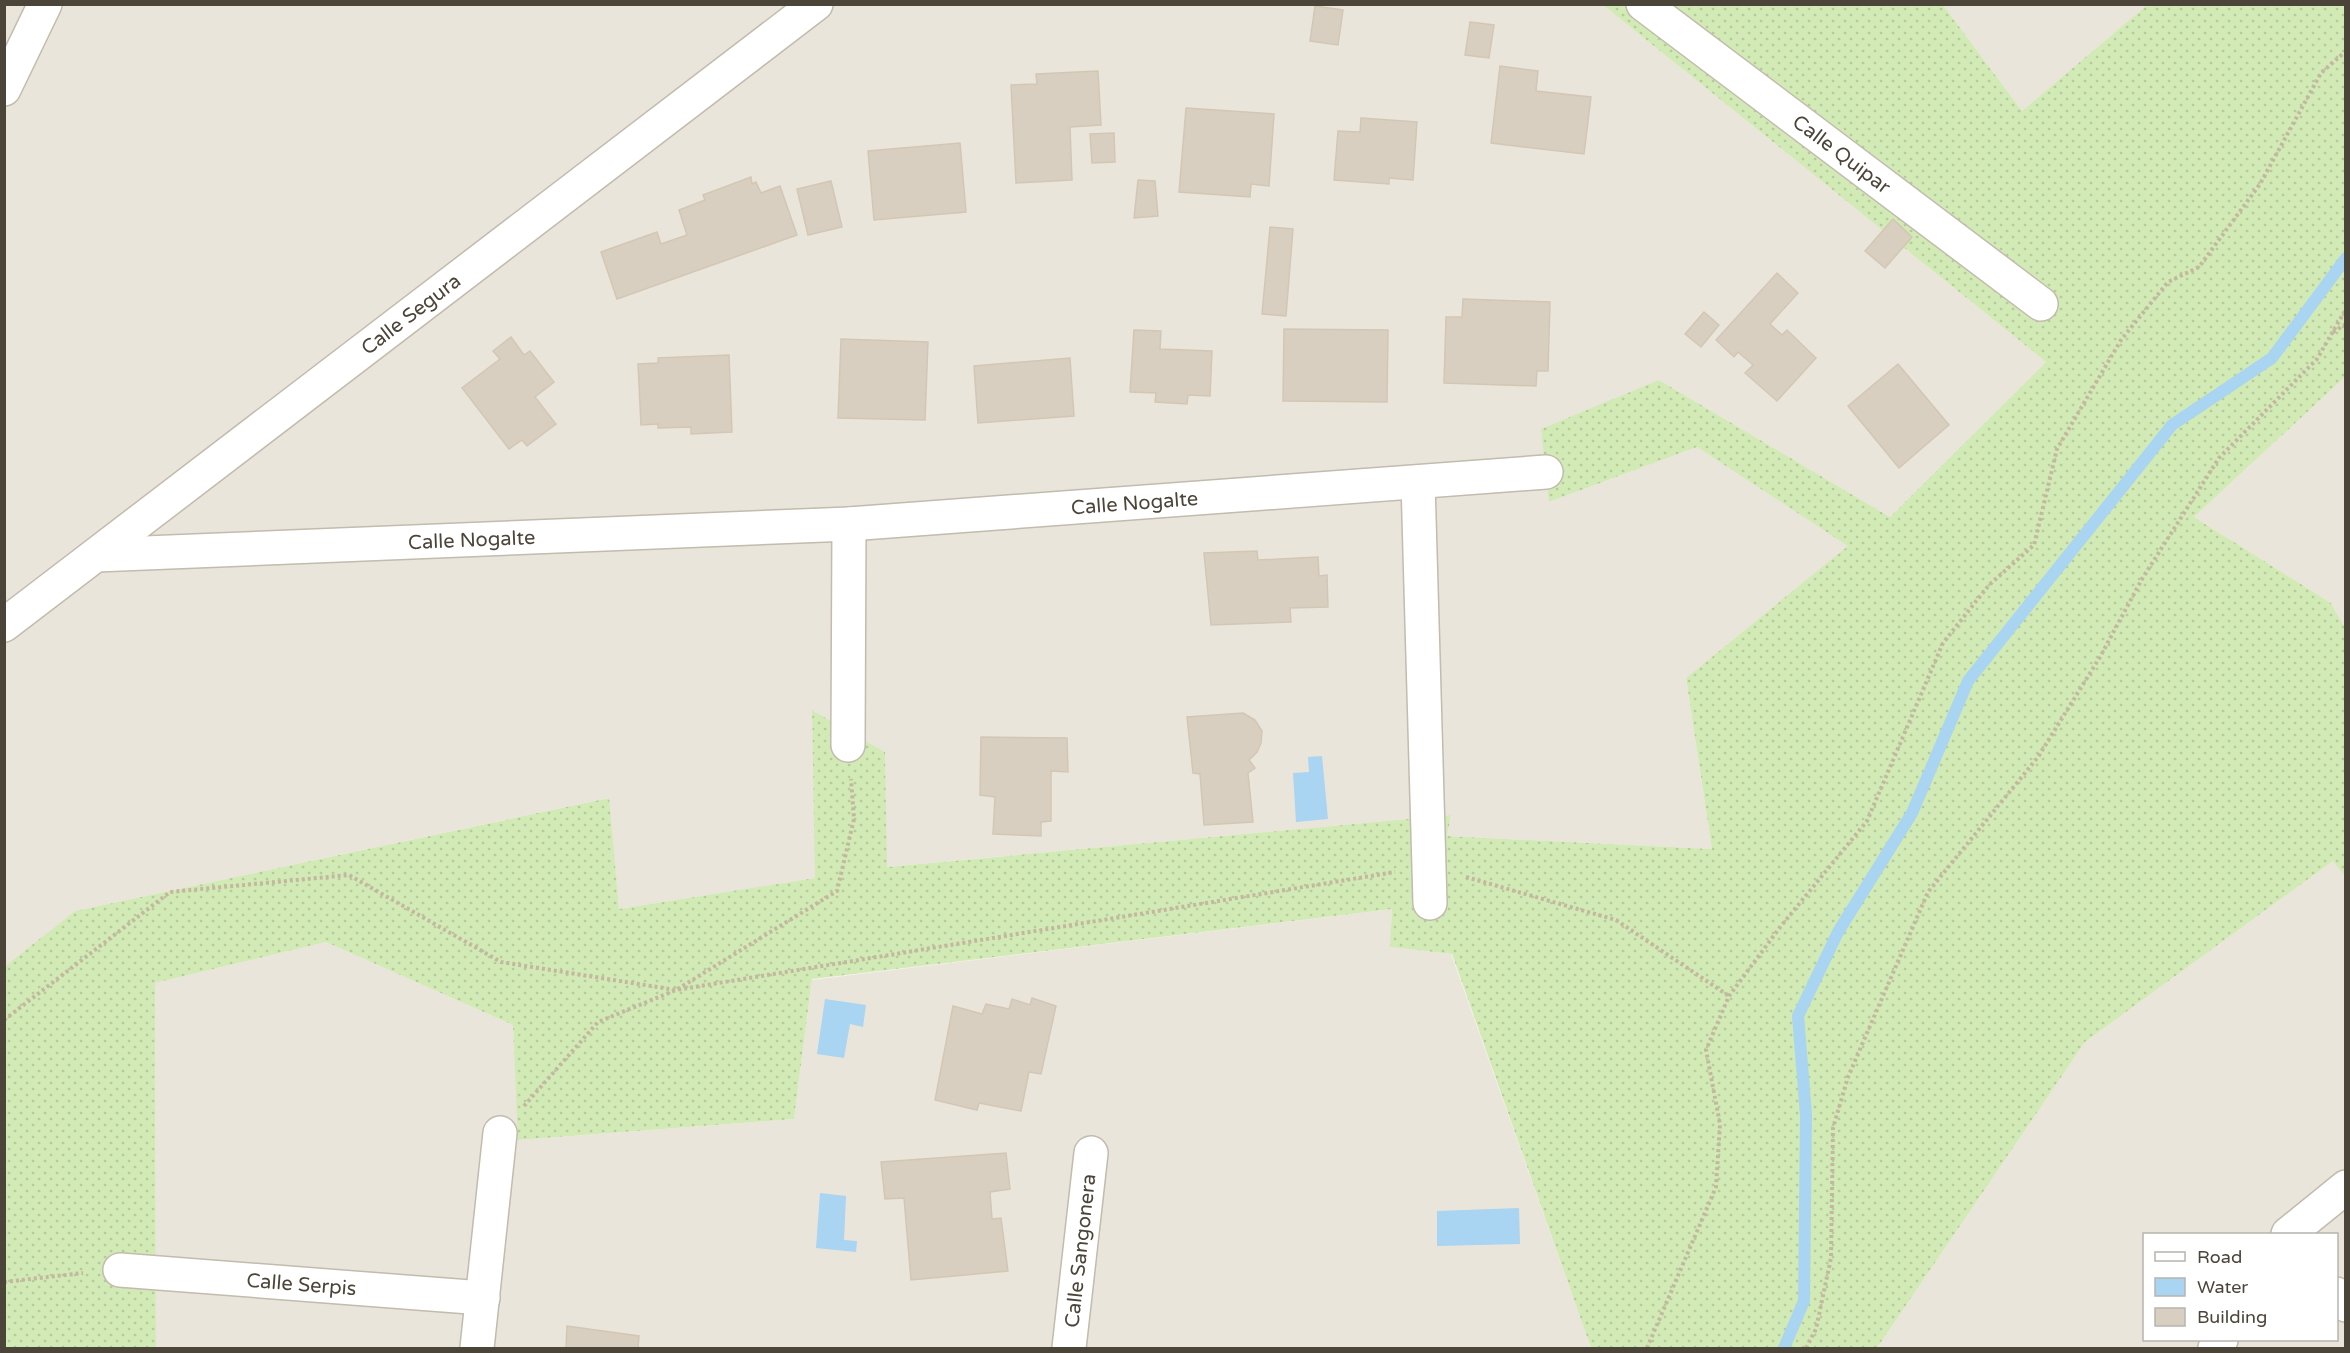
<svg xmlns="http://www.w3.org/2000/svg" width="2350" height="1353" font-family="'Varela Round',sans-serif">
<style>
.residential{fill:#eae5da;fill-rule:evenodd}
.grass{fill:url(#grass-dots)}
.water{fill:#a9d4f2}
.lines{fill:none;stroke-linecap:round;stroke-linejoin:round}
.stream{stroke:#a9d4f2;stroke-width:12}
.building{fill:#d8cfc1;stroke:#d3c7b4;stroke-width:1.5}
.minor-casing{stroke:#c2bbae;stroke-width:36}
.path{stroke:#c4b79f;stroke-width:4;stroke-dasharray:3 3;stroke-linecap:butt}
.minor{stroke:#fff;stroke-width:33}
.labels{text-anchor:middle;stroke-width:4.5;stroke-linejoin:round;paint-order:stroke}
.street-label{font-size:20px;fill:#4b4439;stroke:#fff}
</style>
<defs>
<pattern id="grass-dots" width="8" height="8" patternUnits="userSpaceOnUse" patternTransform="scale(1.5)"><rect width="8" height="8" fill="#d2eab5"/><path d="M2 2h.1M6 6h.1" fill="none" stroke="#b6ca9c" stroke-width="1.8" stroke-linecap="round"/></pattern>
</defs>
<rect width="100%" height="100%" fill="#f6f3ec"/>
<g class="residential">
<polygon points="5,5 1603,5 2046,362 1890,517 1659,380 1549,502 1697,447 1849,546 1686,678 1712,849 1447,836 1451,815 886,867 885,752 812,710 816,878 619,909 608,798 75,911 5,966"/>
<polygon points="1943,5 2147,5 2022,111"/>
<polygon points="2345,377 2345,628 2331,603 2194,517"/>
<path d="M2333 861 2346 876 2345 1348H1877L2085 1042ZM2144 1234H2336V1340H2144Z"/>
<polygon points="1392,909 1391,947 1451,954 1591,1348 156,1348 155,983 326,942 513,1025 519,1140 794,1119 812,980"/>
</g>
<polygon class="grass" points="1603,5 1943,5 2022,111 2147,5 2345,5 2345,377 2194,517 2331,603 2345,628 2345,876 2333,861 2085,1042 1877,1348 1591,1348 1452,954 1390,947 1392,909 812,979 794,1119 518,1140 513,1025 326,942 155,983 156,1348 5,1348 5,966 75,911 609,798 619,909 815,878 812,710 885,752 887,867 1451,815 1447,836 1712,849 1686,678 1848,546 1697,447 1549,502 1541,429 1659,380 1890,517 2046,362"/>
<g class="water">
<polygon points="1322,756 1328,819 1296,822 1293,773 1309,772 1308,757"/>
<polygon points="825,999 866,1005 863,1027 850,1024 844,1058 817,1054"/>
<polygon points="820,1193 846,1196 844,1240 857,1241 856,1252 816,1248"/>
<polygon points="1519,1208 1520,1244 1437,1246 1437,1211"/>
</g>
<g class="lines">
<polyline class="stream" points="1784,1348 1804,1301 1806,1115 1798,1016 1838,932 1912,813 1968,681 2172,425 2272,358 2346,258"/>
</g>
<g class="building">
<polygon points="1315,6 1343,10 1338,45 1310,41"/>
<polygon points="1470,22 1494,25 1489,58 1465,55"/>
<polygon points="1500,66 1538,71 1536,91 1591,97 1584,154 1491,143"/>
<polygon points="1098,71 1101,125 1070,127 1072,180 1016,183 1011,85 1037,84 1036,74"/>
<polygon points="1186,108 1274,114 1269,186 1251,184 1250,197 1179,192"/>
<polygon points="1361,118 1417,122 1413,180 1389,178 1389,184 1334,180 1338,131 1360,132"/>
<polygon points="1114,133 1115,162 1092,163 1090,134"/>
<polygon points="960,143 966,212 874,220 868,151"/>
<polygon points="751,177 752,184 756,182 761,193 780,186 797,235 617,299 601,252 657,232 661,244 687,235 679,210 705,200 703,195"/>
<polygon points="1138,180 1155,181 1158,216 1134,218"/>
<polygon points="831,181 842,227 808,235 797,189"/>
<polygon points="1893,219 1912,237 1885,268 1865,251"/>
<polygon points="1270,227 1293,229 1286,316 1262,314"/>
<polygon points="1777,273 1798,293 1770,324 1782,335 1787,330 1816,358 1777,401 1745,373 1753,365 1738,352 1734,357 1716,340"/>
<polygon points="1463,299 1550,302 1548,371 1537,371 1536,386 1444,383 1446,317 1462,317"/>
<polygon points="1704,312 1719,325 1701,347 1685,334"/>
<polygon points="1284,329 1388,330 1387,402 1283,401"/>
<polygon points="1134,330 1161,331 1160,349 1212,351 1210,396 1188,395 1187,404 1155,402 1156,393 1130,392"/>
<polygon points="511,337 524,355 530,351 554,382 535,397 556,424 527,446 522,440 509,449 462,388 500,359 493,351"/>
<polygon points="841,339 928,342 925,420 838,418"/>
<polygon points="729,355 732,432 691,434 691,427 658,428 658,424 641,425 638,364 658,363 658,358"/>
<polygon points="1070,358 1074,416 978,423 974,366"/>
<polygon points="1898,364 1949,425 1899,468 1848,406"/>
<polygon points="1257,551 1258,560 1318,557 1319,576 1327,575 1328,607 1290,608 1291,622 1211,625 1204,553"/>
<polygon points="1243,713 1255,720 1262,731 1261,743 1257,752 1249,760 1255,768 1248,773 1253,822 1204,825 1200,774 1193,773 1187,717"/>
<polygon points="981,737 1067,738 1068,772 1051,771 1051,821 1041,822 1041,836 993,834 995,797 980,795"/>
<polygon points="1032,998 1056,1006 1041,1074 1029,1072 1021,1111 979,1103 977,1110 935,1100 953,1006 982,1014 986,1004 1009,1009 1012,999 1030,1005"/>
<polygon points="1006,1153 1010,1189 990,1192 992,1219 1001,1218 1008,1271 911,1280 904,1198 885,1199 881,1162"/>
<polygon points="567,1326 639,1336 638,1348 566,1348"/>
</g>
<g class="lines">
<defs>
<g id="minor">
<path id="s1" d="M1643 4 2041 304"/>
<polyline points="4,89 45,4"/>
<polyline points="1418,482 1430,903"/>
<path id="s2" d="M96 555 849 524 1546 472"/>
<path id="s3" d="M4 625 816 4"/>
<polyline points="848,745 849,524"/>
<polyline points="2288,1234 2346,1187"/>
<path id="s4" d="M120 1270 483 1298"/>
<polyline points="2336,1294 2346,1305"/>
<polyline points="477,1348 500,1133"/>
<path id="s5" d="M1069 1348 1091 1153"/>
<polyline points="2215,1348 2221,1340"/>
</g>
</defs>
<use href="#minor" class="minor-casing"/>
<g class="path">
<polyline points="2333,332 2346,324"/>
<polyline points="1466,877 1616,920 1729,996"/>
<polyline points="4,1020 170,892 349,875 501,962 676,990 1395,872"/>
<polyline points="524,1106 598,1022 676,990 837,891 854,819 851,779"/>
<polyline points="4,1282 83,1273"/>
<polyline points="1647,1348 1716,1187 1720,1124 1706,1050 1729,996 1781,926 1867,821 1943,643 1989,585 2034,545 2057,449 2121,340 2168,282 2199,267 2260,184 2321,73 2346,51"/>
<polyline points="1806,1348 1816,1329 1831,1258 1833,1128 1848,1077 1928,892 2038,757 2100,657 2142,579 2219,458 2317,359 2346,309"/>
</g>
<use href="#minor" class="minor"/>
</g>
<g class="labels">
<g class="street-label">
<text dy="7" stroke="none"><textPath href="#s1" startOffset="249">Calle Quipar</textPath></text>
<text dy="7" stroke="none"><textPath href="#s3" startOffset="512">Calle Segura</textPath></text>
<text dy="7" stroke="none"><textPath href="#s2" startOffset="1040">Calle Nogalte</textPath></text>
<text dy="7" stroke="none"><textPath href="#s2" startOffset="376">Calle Nogalte</textPath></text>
<text dy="7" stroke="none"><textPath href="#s5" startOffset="98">Calle Sangonera</textPath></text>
<text dy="7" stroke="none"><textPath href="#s4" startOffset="182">Calle Serpis</textPath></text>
</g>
</g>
<rect width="2350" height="1353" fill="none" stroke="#4b4439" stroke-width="12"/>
<rect x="2143" y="1233" width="195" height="108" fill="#ffffff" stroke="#b7b4b0" stroke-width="1.5"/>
<rect x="2155" y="1252" width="30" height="9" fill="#ffffff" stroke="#b7b4b0" stroke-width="1.5"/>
<text x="2197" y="1263" font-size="18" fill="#4b4439">Road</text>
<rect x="2155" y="1278" width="30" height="18" fill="#a9d4f2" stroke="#b7b4b0" stroke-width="1.5"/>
<text x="2197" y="1293" font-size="18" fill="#4b4439">Water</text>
<rect x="2155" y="1308" width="30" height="18" fill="#d8cfc1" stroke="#b7b4b0" stroke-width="1.5"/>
<text x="2197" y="1323" font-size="18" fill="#4b4439">Building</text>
</svg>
